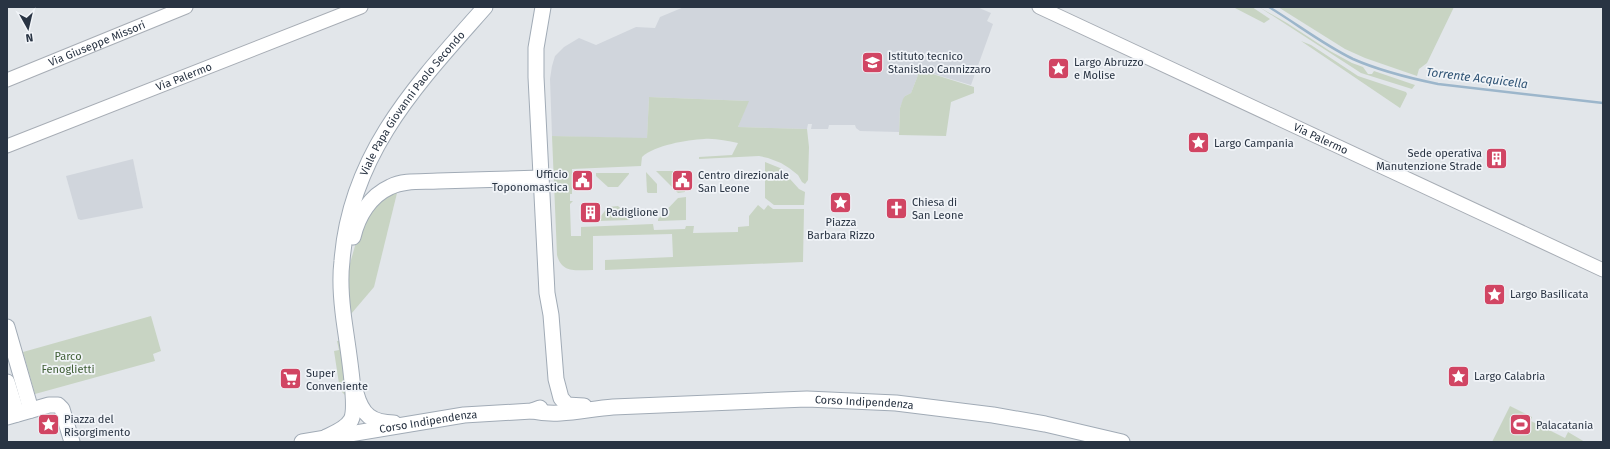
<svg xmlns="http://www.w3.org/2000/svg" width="1610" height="449" font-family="'Fira Sans',sans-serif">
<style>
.built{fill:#d0d5dc}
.green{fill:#c8d4c3}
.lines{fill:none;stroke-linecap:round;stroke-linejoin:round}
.stream{stroke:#9cb6cb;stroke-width:2.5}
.secondary-casing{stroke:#a7adb5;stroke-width:15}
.primary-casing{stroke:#a1abb6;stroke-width:17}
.secondary{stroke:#fff;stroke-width:13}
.primary{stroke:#fff;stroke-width:15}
.labels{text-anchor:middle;stroke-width:3.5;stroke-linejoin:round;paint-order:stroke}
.street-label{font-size:11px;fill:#293443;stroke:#f1f4f8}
.poi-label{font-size:11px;fill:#293443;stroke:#f1f4f8;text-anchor:start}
.park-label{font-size:11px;fill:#405f36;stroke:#f1f4f8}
.water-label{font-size:12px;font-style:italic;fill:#325677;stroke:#f1f4f8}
</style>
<rect width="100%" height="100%" fill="#e2e6ea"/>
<g class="built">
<polygon points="684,7 977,7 991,13 987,21 993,24 971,85 920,70 911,93 905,96 900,108 899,132 860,131 856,128 855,125 829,125 828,129 811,129 812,124 808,124 807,129 738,127 748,101 649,97 647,139 552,136 550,79 552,66 555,56 564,47 579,38 596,45 636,27 655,28 660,17"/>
<polygon points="133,159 143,208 81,220 78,219 66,176"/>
</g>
<g class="green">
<polygon points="1233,7 1252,7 1270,19 1264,23"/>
<polygon points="1259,7 1287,23 1330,51 1352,63 1363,67 1368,74 1372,74 1374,71 1415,85 1412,89 1361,73"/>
<polygon points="1278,7 1454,7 1427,63 1419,69 1417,76 1365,58 1345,49"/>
<polygon points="1301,41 1311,45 1358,76 1406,92 1407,94 1400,108"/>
<polygon points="920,70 974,87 974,93 951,102 946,136 899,135 900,108 903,99 905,96 911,93"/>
<path d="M649 97 749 101 738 127 807 129 809 147 808 180 805 184 802 182 798 175 789 168 781 163 768 158 759 156 699 159V157L732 155 738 143C727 141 715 138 704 139 687 140 655 145 642 157L641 166 572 169V194H570V201H573L570 204V207L571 236H581V227L653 224 654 230 685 229 686 226H694L693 233 738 232V227L749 226V216L758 205 764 210 768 205 773 209H804L803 262 605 270V260L673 257 672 234 593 236V270C577 270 562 274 557 255L552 136 647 138Z"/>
<polygon points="765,162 780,168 799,189 805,192 804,205 774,205 765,198"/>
<polygon points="656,171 673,171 674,178 685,178 685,192 678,193"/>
<polygon points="646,172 657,184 657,193 648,193 647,192"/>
<polygon points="596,173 629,173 629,174 618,187 608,187 596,176"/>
<polygon points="398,189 374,287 351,314 347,291 349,267 358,235 373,206"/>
<polygon points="686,197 686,220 658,221 658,219 678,198"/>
<polygon points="618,206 631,218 630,220 597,221 608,207"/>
<polygon points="151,316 161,351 153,354 155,361 35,394 23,352"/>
<polygon points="337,341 342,341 347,399 346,399 345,395 340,390 334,351 339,350"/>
<polygon points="1510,406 1532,417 1531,421 1565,438 1568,432 1585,442 1492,442"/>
</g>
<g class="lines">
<path class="stream" d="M1269 7C1297 24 1324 45 1353 59 1380 71 1409 78 1438 84L1603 103"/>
<defs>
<g id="secondary">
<path id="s1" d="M1039 7 1603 270"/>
<path id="s2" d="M7 80 186 7"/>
<path id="s3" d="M7 146 361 7"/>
</g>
<g id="primary">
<polyline points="543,7 536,48 536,77 547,293 551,315 556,379 561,398 567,405 584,406"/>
<path d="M353 237C358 216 370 196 390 187 404 180 422 182 438 181 472 180 507 179 541 178"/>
<polyline points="7,327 31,410"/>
<polyline points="7,382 17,414"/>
<path d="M356 393C362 415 372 423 394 423"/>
<path id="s4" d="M532 411C559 417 586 409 613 407L807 399 896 403 993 415 1045 424 1122 442"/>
<polyline points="7,417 49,405 58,405 62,409 72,442"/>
<path id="s5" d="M326 437C335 433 346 429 351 420 359 406 345 333 343 312 341 295 340 277 342 261 350 153 418 83 485 7"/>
<path id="s6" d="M302 442 464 415 532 411 540 408"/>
</g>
</defs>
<use href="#secondary" class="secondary-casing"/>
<use href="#primary" class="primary-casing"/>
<use href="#secondary" class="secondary"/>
<use href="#primary" class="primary"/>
</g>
<defs>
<symbol id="school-square" viewBox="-11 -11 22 22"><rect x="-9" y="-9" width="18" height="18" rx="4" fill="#d14563" stroke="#f1f4f8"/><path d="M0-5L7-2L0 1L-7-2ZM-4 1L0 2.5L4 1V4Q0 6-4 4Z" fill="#fff"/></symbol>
<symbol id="sight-square" viewBox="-11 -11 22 22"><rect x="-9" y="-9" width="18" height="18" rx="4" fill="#d14563" stroke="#f1f4f8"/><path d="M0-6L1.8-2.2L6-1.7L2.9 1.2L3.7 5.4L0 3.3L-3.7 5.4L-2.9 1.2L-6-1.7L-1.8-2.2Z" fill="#fff"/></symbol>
<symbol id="building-square" viewBox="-11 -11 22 22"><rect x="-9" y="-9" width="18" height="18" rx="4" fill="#d14563" stroke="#f1f4f8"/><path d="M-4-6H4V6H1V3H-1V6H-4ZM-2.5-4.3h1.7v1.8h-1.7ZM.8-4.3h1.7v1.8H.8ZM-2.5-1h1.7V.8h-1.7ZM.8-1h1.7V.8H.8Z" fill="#fff"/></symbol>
<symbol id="civic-square" viewBox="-11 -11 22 22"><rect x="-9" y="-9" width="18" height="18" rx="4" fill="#d14563" stroke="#f1f4f8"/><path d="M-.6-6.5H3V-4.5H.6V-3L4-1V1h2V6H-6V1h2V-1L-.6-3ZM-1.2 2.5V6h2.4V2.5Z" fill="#fff"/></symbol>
<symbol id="church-square" viewBox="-11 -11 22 22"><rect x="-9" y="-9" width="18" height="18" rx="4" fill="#d14563" stroke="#f1f4f8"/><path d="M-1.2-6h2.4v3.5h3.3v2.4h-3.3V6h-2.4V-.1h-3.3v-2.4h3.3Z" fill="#fff"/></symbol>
<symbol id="supermarket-square" viewBox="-11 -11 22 22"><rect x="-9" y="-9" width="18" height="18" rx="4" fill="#d14563" stroke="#f1f4f8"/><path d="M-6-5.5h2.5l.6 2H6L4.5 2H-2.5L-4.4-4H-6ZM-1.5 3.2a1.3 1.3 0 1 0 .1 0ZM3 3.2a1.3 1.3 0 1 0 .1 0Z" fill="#fff"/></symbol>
<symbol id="stadium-square" viewBox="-11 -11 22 22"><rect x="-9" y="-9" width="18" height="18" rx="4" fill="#d14563" stroke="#f1f4f8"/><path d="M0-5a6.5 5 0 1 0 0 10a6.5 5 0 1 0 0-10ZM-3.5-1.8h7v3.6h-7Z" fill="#fff"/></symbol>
</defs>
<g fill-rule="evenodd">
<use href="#school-square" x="860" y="50" width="25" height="25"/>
<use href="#sight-square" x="1046" y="56" width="25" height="25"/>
<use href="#sight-square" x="1186" y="130" width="25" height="25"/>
<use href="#building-square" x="1484" y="146" width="25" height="25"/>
<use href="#civic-square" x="570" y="168" width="25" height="25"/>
<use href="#civic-square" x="670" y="168" width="25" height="25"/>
<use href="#sight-square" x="828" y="190" width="25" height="25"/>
<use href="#church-square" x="884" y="196" width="25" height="25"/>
<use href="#building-square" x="578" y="200" width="25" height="25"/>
<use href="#sight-square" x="1482" y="282" width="25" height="25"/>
<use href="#sight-square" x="1446" y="364" width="25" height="25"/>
<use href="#supermarket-square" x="278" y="366" width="25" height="25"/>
<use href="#sight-square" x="36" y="412" width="25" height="25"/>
<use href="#stadium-square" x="1508" y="412" width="25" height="25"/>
</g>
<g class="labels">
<g class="street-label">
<text dy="4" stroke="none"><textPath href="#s2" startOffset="97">Via Giuseppe Missori</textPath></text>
<text dy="4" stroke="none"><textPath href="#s3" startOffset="190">Via Palermo</textPath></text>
<text dy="4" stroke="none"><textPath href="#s5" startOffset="367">Viale Papa Giovanni Paolo Secondo</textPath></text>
<text dy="4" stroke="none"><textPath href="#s1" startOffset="311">Via Palermo</textPath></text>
<text dy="4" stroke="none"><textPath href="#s4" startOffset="333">Corso Indipendenza</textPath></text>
<text dy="4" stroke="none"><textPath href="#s6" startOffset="128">Corso Indipendenza</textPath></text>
</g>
<g class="poi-label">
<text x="888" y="60">Istituto tecnico<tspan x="888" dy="13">Stanislao Cannizzaro</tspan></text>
<text x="1074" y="66">Largo Abruzzo<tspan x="1074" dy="13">e Molise</tspan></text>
<text x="1214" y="147">Largo Campania</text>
<text x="1482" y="157" text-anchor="end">Sede operativa<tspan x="1482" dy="13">Manutenzione Strade</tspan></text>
<text x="568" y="178" text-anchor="end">Ufficio<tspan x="568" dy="13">Toponomastica</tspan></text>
<text x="698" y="179">Centro direzionale<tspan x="698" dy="13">San Leone</tspan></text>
<text x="912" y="206">Chiesa di<tspan x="912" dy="13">San Leone</tspan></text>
<text x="606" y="216">Padiglione D</text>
<text x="841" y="226" text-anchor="middle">Piazza<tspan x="841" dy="13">Barbara Rizzo</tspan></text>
<text x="1510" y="298">Largo Basilicata</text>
<text x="306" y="377">Super<tspan x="306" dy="13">Conveniente</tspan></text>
<text x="1474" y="380">Largo Calabria</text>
<text x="64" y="423">Piazza del<tspan x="64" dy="13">Risorgimento</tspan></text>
<text x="1536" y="429">Palacatania</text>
</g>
<g class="park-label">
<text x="68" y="360">Parco<tspan x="68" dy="13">Fenoglietti</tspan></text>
</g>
<g class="water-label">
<text transform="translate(1477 78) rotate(7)" y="4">Torrente Acquicella</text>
</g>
</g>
<rect width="1610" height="449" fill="none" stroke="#293443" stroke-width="16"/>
<g transform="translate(28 28) rotate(172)" stroke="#f1f4f8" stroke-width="3" paint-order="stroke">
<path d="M0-3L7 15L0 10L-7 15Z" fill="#293443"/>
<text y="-6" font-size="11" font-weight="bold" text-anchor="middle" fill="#293443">N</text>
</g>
</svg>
